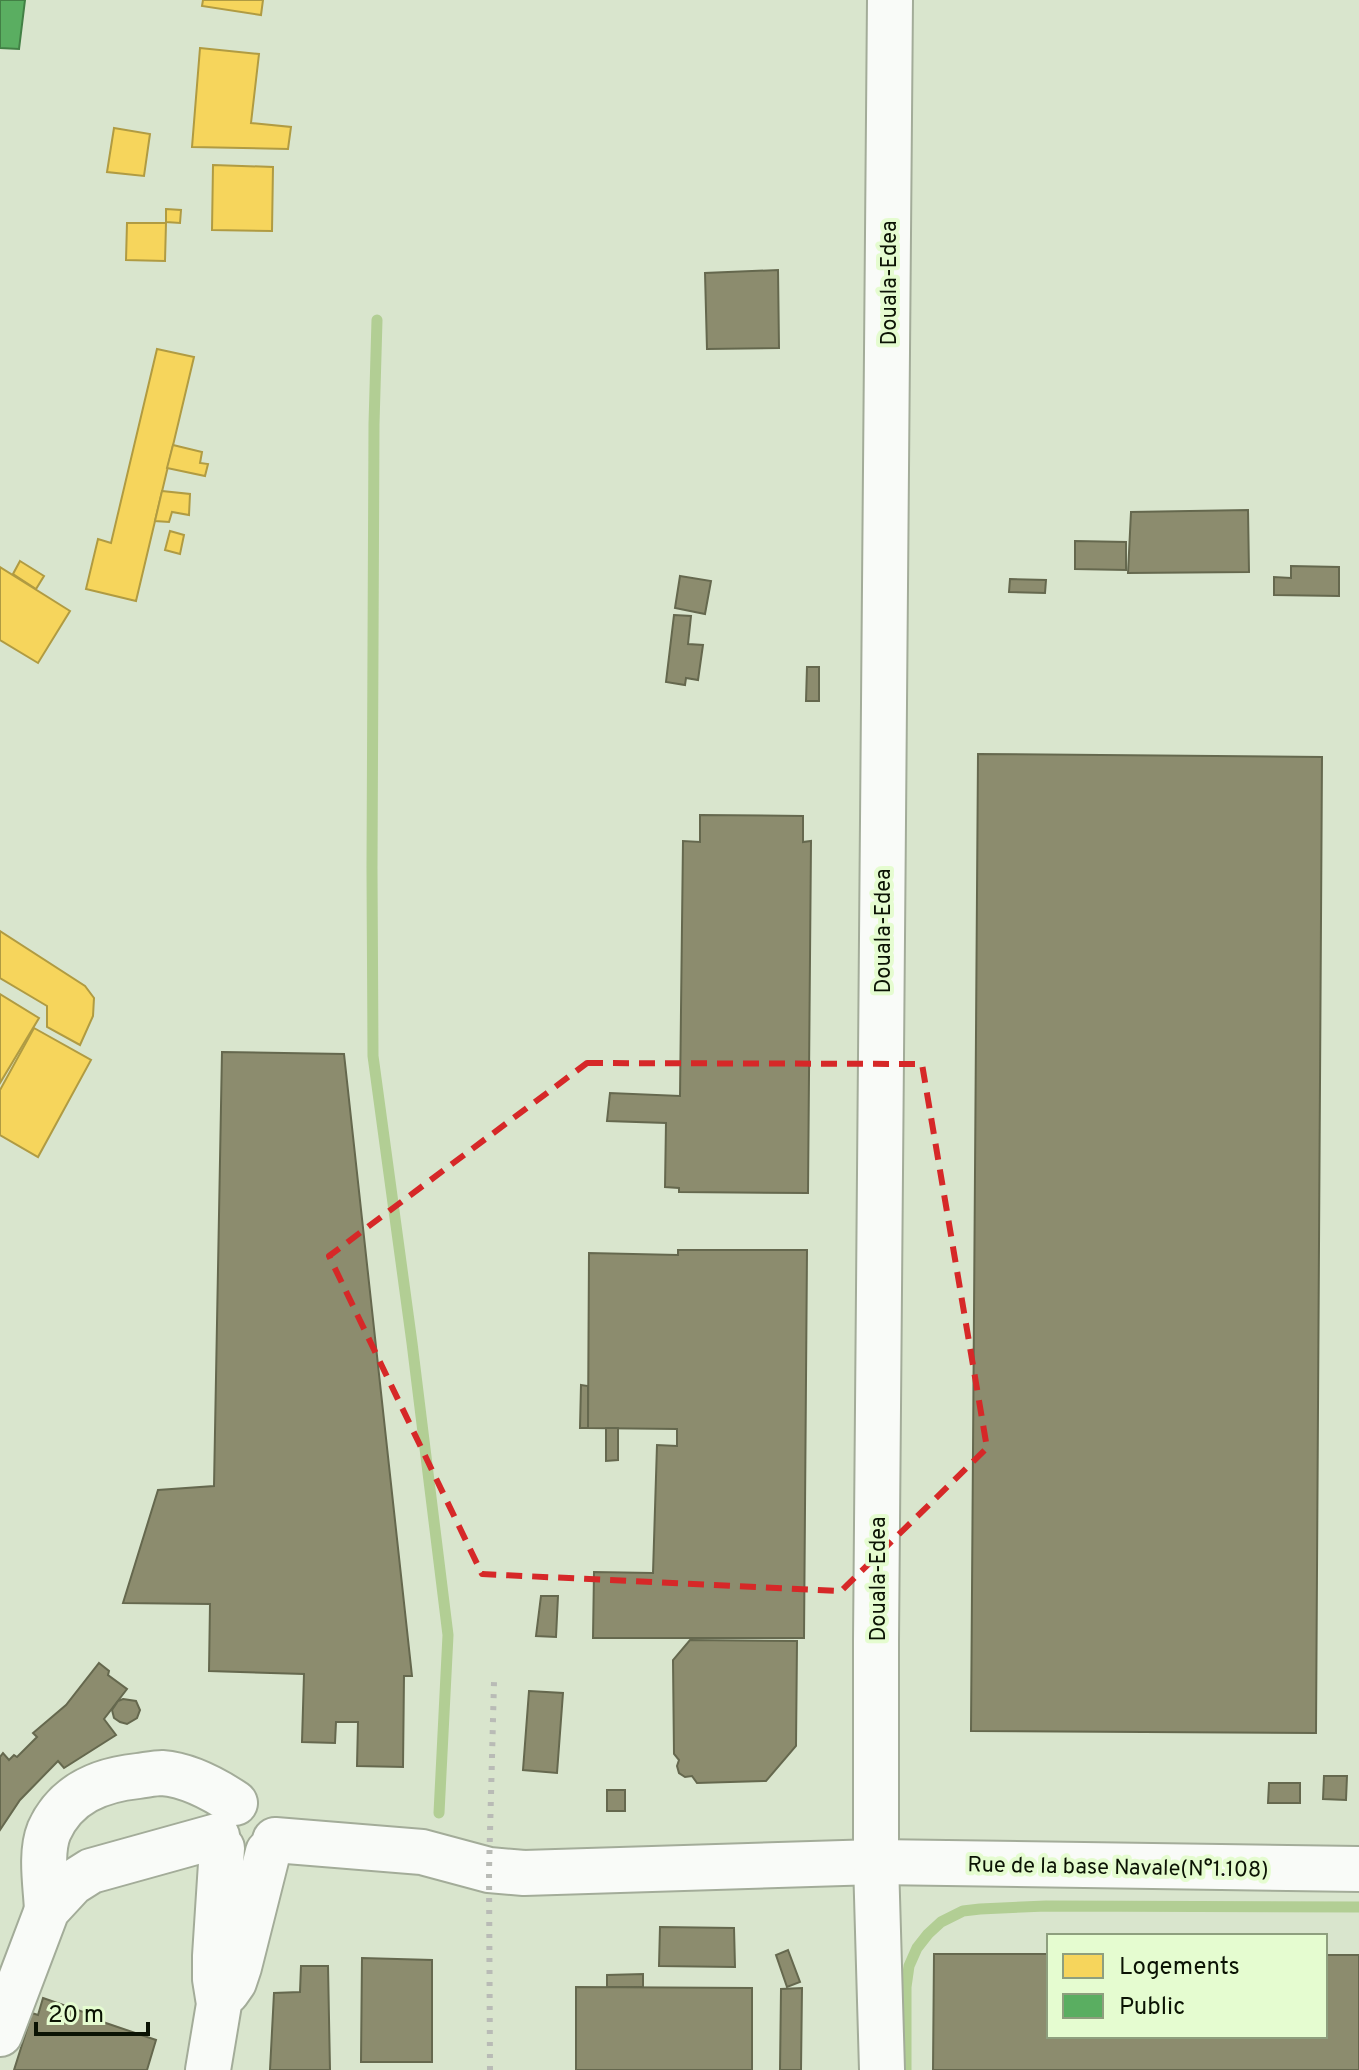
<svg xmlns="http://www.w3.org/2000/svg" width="1359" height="2070" font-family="Overpass,sans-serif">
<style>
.homes{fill:#f6d55c;stroke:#b09b42;stroke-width:2}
.public{fill:#5aae61;stroke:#428045;stroke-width:2}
.industry{fill:#8c8c6e;stroke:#65684e;stroke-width:2}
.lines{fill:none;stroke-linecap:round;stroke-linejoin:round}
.stream{stroke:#b2ce94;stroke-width:11}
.minor-casing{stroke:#a3ac99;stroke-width:48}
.major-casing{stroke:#a3ac99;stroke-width:48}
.minor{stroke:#f9fbf8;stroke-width:44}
.major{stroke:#f9fbf8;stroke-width:44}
.rail{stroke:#b9bbb6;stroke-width:6;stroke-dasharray:4 8;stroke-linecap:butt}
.marked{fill:none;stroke:#d62828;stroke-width:6;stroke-dasharray:16 10;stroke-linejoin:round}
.labels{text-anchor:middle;stroke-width:8;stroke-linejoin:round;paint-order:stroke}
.street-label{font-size:22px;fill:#0b1304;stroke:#e5fcd0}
</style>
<rect width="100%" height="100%" fill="#d9e5cd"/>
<g class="homes">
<polygon points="203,0 263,0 261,15 202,6"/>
<polygon points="200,48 259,54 251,123 291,127 288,149 192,147"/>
<polygon points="114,128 150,134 144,176 107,172"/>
<polygon points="213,165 273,167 272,231 212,230"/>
<polygon points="166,209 181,210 180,223 166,222"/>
<polygon points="127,223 166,223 165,261 126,260"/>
<polygon points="157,349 194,357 136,601 86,589 98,539 111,543"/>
<polygon points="173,445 202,452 200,463 208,464 205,476 167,468"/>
<polygon points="162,491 190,494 189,515 172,512 169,522 155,521"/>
<polygon points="170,531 184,535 180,554 165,550"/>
<polygon points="20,561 44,576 36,589 13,574"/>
<polygon points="0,567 70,611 38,663 0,640"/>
<polygon points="0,931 85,986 94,998 93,1016 80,1045 47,1027 47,1006 0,978"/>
<polygon points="0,994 39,1018 0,1083"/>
<polygon points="34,1028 91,1060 38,1157 0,1135 0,1090"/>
</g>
<polygon class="public" points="0,0 25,0 19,49 0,48"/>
<g class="industry">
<polygon points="778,270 779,348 707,349 705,273"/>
<polygon points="1248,510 1249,572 1128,573 1131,512"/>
<polygon points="1075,541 1126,542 1126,570 1075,569"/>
<polygon points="1291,566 1339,567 1339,596 1274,595 1274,577 1291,578"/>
<polygon points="680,576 711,581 705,614 675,608"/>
<polygon points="1010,579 1046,580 1045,593 1009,592"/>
<polygon points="674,615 691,616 688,644 703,645 698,680 686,678 685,685 666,682"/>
<polygon points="807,667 819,667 819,701 806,701"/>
<polygon points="978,754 1322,757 1316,1733 971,1731"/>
<polygon points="700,815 803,816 803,842 811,841 808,1193 679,1192 679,1188 665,1187 666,1123 607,1121 610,1093 680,1096 683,841 700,842"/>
<polygon points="222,1052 344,1054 412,1676 404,1676 403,1767 357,1766 358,1722 336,1722 335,1743 302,1742 304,1674 209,1671 210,1604 123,1603 158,1490 214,1486"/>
<polygon points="678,1250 807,1250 804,1638 593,1638 594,1572 653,1573 657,1445 677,1446 677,1429 588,1428 589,1253 678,1255"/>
<polygon points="581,1385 588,1386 588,1428 580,1428"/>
<polygon points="606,1428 618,1428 618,1460 606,1461"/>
<polygon points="541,1596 558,1596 556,1637 536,1636"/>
<polygon points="690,1640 797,1641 796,1746 766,1781 697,1783 692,1776 685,1777 679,1773 677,1766 679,1760 674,1754 673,1660"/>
<polygon points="99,1663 109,1671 108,1675 127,1689 104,1719 116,1735 64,1768 58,1761 20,1800 0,1830 0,1757 3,1753 9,1760 14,1755 17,1757 37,1737 33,1733 66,1705"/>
<polygon points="529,1691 563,1693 557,1773 523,1770"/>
<polygon points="123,1699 136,1701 140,1710 137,1718 127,1724 120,1722 114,1718 112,1710 118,1701"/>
<polygon points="1324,1776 1347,1776 1346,1800 1323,1799"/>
<polygon points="1269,1783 1300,1783 1300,1803 1268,1803"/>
<rect x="607" y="1790" width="18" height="21"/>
<polygon points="660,1927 734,1928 735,1967 659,1966"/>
<polygon points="788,1950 800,1982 787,1987 776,1955"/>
<polygon points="934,1954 1049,1954 1049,2036 1325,2036 1325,1955 1359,1955 1359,2070 933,2070"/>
<polygon points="362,1958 432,1960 432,2062 361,2062"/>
<polygon points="301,1966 328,1966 330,2070 270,2070 274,1993 300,1992"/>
<polygon points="643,1974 643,1987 607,1987 607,1975"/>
<polygon points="576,1987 752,1988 752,2070 576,2070"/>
<polygon points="802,1988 801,2070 780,2070 781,1989"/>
<polygon points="43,1998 101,2018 100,2021 156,2040 147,2070 14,2070 32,2013 38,2015"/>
</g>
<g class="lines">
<g class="stream">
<polyline points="377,320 374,424 372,868 373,1056 412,1343 448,1635 439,1813"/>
<polyline points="906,2070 906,1987 909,1966 917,1948 928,1934 941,1922 963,1911 980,1909 1046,1906 1359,1907"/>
</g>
<defs>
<g id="minor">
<polyline points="275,1840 422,1852 489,1870 524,1873 876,1862"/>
<path d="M47 1910C46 1887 40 1853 49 1831 66 1793 100 1780 138 1776 146 1775 155 1773 162 1773 189 1775 214 1789 235 1803"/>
<polyline points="227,1992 234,1982 239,1967 268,1852"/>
<polyline points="0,2034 47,1910 72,1883 91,1871 217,1836"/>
<polyline points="208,2070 219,2004 215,1979 215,1956 222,1848"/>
</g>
<g id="major">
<polyline points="876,1862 1359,1869"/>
<polyline points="882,2070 876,1862 876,1642 890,0"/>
</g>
</defs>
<use href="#minor" class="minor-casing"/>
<use href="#major" class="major-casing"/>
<use href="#minor" class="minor"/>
<use href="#major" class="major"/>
<polyline class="rail" points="490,2070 489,1870 494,1682"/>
</g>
<path class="marked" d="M587 1063 922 1064 987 1448 841 1591 482 1574 329 1256Z"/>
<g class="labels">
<g class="street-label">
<text transform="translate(888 283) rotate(-90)" y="8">Douala-Edea</text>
<text transform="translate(882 931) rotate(-90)" y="8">Douala-Edea</text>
<text transform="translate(877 1579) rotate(-90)" y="8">Douala-Edea</text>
<text transform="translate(1118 1866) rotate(1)" y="8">Rue de la base Navale(N°1.108)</text>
</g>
</g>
<rect x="1047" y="1934" width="280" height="104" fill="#e5fcd0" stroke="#8e9f7e" stroke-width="2"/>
<rect x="1063" y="1954" width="40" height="24" fill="#f6d55c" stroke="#8e9f7e" stroke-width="2"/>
<text x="1119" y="1974" font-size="24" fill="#0b1304">Logements</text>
<rect x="1063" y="1994" width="40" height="24" fill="#5aae61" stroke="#8e9f7e" stroke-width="2"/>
<text x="1119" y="2014" font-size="24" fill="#0b1304">Public</text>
<path d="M36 2022v12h112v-12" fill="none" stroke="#0b1304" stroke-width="4"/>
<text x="48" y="2022" font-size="24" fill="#0b1304" stroke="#e5fcd0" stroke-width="6" paint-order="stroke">20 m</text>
</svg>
